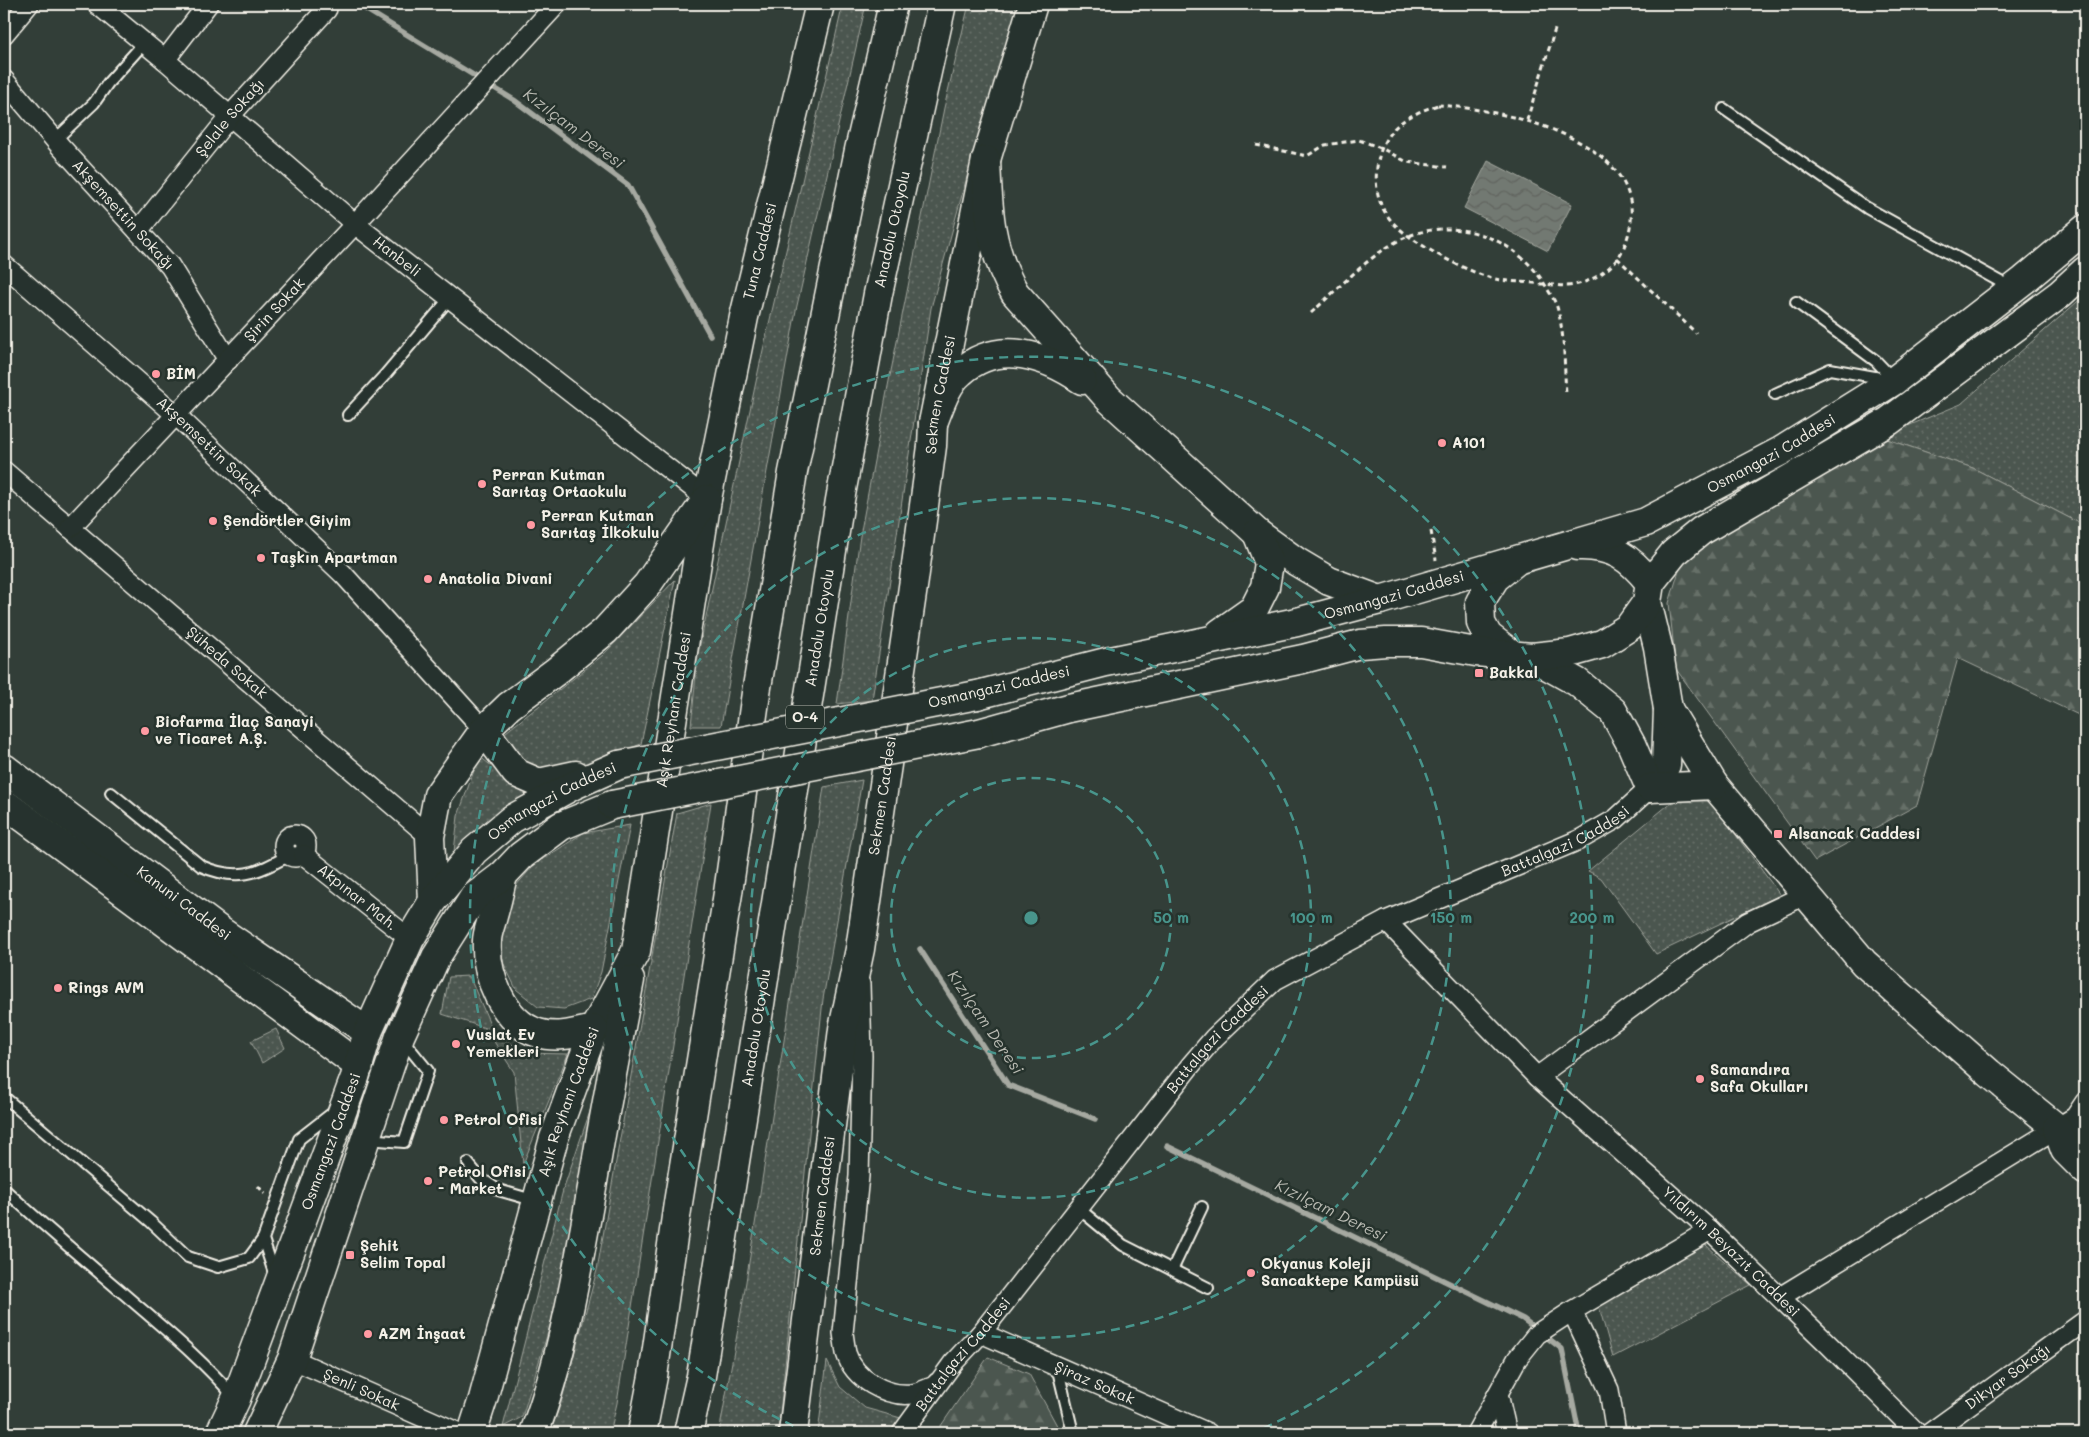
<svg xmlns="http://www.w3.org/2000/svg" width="2089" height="1437" font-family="Mali,sans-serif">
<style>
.grass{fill:url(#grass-dots);stroke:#a0a49c}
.forest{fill:url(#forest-firs);stroke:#a0a49c}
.water{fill:url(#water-waves);stroke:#a6a9a1}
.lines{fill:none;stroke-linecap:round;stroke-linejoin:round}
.stream{stroke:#a6a9a1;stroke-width:5.5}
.lane-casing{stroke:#f4f1e8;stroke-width:14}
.street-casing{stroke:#f4f1e8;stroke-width:22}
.secondary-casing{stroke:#f4f1e8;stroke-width:31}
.primary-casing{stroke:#f4f1e8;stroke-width:31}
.highway-casing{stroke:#f4f1e8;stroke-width:31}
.path{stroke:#f4f1e8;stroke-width:3;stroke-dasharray:5 4;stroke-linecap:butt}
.lane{stroke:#26332d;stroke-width:10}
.street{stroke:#26332d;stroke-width:19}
.secondary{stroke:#26332d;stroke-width:28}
.primary{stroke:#26332d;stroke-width:28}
.highway{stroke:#26332d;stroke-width:28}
.primary-bridge-casing{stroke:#f4f1e8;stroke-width:31;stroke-linecap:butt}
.primary-bridge{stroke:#26332d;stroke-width:28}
.ring{fill:none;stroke:#48958c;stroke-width:2.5;stroke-dasharray:9 6}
.poi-dot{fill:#ff9aa2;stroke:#26332d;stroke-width:2}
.labels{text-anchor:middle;stroke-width:5;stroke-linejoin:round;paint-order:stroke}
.shield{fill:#26332d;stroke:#b6b8b0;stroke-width:1}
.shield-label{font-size:14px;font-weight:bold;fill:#f4f1e8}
.street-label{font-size:15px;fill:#f4f1e8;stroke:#26332d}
.poi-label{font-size:15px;font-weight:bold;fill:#f4f1e8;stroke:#26332d;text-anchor:start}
.water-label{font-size:16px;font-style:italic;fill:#babbb3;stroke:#26332d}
.centre{fill:#48958c;stroke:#26332d;stroke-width:2.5}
.ring-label{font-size:15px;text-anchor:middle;font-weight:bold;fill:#48958c;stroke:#26332d;stroke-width:5;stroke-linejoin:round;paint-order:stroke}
</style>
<defs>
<pattern id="grass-dots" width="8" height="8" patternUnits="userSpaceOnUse" patternTransform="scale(1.25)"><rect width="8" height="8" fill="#4c564f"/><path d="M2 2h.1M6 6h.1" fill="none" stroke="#666f68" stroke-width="1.8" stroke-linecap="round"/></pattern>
<pattern id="forest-firs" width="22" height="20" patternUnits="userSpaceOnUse" patternTransform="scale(1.25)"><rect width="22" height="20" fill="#4c564f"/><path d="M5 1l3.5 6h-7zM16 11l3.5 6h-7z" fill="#666f68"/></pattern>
<pattern id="water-waves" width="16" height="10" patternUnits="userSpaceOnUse" patternTransform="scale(1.25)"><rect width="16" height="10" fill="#727972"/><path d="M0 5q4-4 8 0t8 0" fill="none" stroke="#60635e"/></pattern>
</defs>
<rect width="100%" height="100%" fill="#323e38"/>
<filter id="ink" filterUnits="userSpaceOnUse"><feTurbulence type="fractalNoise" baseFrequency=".02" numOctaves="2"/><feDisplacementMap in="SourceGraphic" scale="10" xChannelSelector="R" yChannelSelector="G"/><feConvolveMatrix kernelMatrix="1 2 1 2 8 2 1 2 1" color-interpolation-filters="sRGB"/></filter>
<g filter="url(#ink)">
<g class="grass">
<polygon points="843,4 866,4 796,310 721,726 691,726 698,654 760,363"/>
<polygon points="969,4 1019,4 968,173 931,308 872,700 837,704 860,536 888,386 944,108"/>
<polygon points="2085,295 2085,526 1973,468 1881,437 1961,404"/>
<polygon points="675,580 641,744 554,778 522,769 501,736 603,655"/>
<polygon points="479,756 527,794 454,852 458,816"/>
<polygon points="862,780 823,999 778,1433 719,1433 742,1307 824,787"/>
<polygon points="1673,801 1711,801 1780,895 1656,954 1601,878 1588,871"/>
<polygon points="711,803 617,1403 610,1433 550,1433 561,1403 597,1270 677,813"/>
<polygon points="630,825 601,972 591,999 564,1009 538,1007 516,989 503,962 500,927 508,895 533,866 583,833"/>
<polygon points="469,976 491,1026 522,1053 568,1054 523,1164 514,1072 485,1028 442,1014 449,977"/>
<polygon points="276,1029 285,1048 262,1063 251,1041"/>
<polygon points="597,1091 564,1280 522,1417 503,1427 563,1190"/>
<polygon points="1706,1245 1751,1285 1613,1357 1598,1303"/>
<polygon points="827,1361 840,1387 865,1408 901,1418 890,1433 818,1433"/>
</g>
<g class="forest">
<polygon points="1881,437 1973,468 2085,526 2085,718 1958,658 1917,805 1815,861 1676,669 1669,603 1683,558"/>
<polygon points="988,1357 1029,1374 1061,1433 936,1433"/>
</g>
<polygon class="water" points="1488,161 1572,204 1548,251 1464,208"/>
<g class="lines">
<g class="stream">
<polyline points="357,4 514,100 628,185 710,335"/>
<polyline points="920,949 1008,1085 1095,1119"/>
<polyline points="1167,1146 1523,1319 1562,1349 1579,1433"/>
</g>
<defs>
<g id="lane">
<polyline points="1724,109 1867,208 2012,288"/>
<polyline points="55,140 94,103 108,83 144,43"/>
<polyline points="1796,302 1876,361 1894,380"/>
<polyline points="1775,394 1830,369 1886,379"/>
<polyline points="348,415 385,375 450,298"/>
<path d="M111 793 201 866C238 882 256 873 288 856"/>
<polyline points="4,1097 151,1222 188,1257 218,1267 249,1258 263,1239"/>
<polyline points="367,1139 404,1142 428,1071 402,1039"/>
<polyline points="468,1163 480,1178 498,1190 536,1201"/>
<path d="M4 1189C43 1225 83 1259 124 1294 162 1327 202 1359 235 1398"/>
<polyline points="1078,1208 1123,1245 1208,1288"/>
<polyline points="1172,1270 1202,1207"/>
<polyline points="275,1276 263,1239 299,1139 335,1111"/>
<polyline points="1057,1366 1073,1433"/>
</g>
<g id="street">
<path id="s1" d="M97 4 165 60 355 224 707 499"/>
<polyline points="4,34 29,4"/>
<polyline points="165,60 208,4"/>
<path id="s2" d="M4 80 61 147 170 266 228 360"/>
<path id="s3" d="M138 231 230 116 327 9"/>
<path id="s4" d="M4 265 175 414 343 574 484 730"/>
<path id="s5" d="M4 471 430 837"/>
<path id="s6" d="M70 528 355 224 557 4"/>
<circle cx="295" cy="846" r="11"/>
<path id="s7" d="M304 855 410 939"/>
<polyline points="1386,921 1537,1077 1748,922 1807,894"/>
<path d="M860 984 862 1056 859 1176 843 1333C844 1340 845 1347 846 1353 854 1379 886 1397 912 1394 920 1393 928 1388 935 1386L937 1383"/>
<path id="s8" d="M1537 1077 1710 1230 1828 1344 1917 1433"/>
<polyline points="1780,1297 2075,1117 2085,1102"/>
<polyline points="1572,1311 1710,1230"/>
<path id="s9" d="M981 1333 1208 1433"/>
<path id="s10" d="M292 1359 459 1433"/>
<polyline points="1498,1394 1507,1433"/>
<path id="s11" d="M902 1433 953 1363 981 1333 1190 1066 1214 1038 1275 980 1386 921 1579 840 1616 819 1650 788"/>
<polyline points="1476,1433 1517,1359 1537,1334 1572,1311 1609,1390 1616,1433"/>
<path id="s12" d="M1930 1433 2085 1321"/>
</g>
<g id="secondary">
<path id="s13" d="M4 768 219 930 368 1032"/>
<polyline points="1714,785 1864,963 1989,1073 2057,1128 2078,1134 2085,1141"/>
<polyline points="4,803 359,1066"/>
<polyline points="2057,1128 2065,1150 2085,1170"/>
<path id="s14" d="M472 1433 483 1399 554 1138 594 1029 636 951 707 499 744 317 820 4"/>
<path d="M534 1433C564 1354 578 1265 593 1182 604 1114 617 1047 630 980"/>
<path id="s15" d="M793 1433 843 1029 860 949 914 580 932 446 933 423 986 160 1033 4"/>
</g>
<g id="primary">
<path d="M986 160C988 209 989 249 1015 293L1109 399 1257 533 1297 562 1329 581 1380 600"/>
<path d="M933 423C940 406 946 384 961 372 998 338 1047 356 1082 380"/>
<path d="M1578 546C1612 545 1630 557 1650 583"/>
<polyline points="1647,602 1658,647 1668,709 1666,765 1650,788"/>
<polyline points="1220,633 1254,609 1265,587 1269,563 1257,533"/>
<polyline points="1513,655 1488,636 1481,623 1480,602 1495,578 1516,561"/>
<polyline points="1532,657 1577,682 1613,711 1632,746 1650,788"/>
<path id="s16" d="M977 695 1106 662 1297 622 1380 600 1646 522 1781 451 1895 380 2024 280 2085 229"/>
<polyline points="484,730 516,773 539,783 576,775"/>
<polyline points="979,733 1069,708 1303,659 1360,644 1386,642 1421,642 1476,652 1532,657 1570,653 1602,644 1629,627 1647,602 1650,583 1674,553 1701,531 1889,421 2060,294 2085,271"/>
<polyline points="1650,788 1714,785 1668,709"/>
<path d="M503 875C500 888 497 902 493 916 491 924 487 933 487 941 485 975 503 1022 538 1033 557 1039 576 1033 594 1029"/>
<polyline points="433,901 430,837 438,795 484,730 509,706 555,672 605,631 647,585 707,499"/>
<path id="s17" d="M220 1433 236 1399 355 1077 368 1032 410 939 433 901 474 851 512 819 574 785 619 765"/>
<polyline points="257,1433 292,1359 400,1036 436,957 474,897 503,875 521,856 561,826 612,805"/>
</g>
<g id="highway">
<polyline points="642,1433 653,1376 678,1203 728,893 756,693 793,472 859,150 893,4"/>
<path id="s18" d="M688 1433 701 1376 840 500 878 294 942 4"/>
</g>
</defs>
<use href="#lane" class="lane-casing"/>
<use href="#street" class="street-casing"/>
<use href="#secondary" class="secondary-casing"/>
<use href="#primary" class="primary-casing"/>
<use href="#highway" class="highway-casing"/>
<g class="path">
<path d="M1438 105C1510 110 1667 144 1624 247 1615 269 1590 284 1567 286 1559 286 1549 284 1541 284 1527 282 1513 282 1500 280 1471 275 1406 241 1389 218 1375 200 1374 177 1379 157 1386 126 1410 114 1438 105Z"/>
<polyline points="1527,120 1556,26"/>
<polyline points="1256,145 1307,156 1325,145 1359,140 1381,148 1407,162 1447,167"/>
<polyline points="1617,258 1696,333"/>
<path d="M1311 313C1338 289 1373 251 1406 237 1459 215 1521 240 1548 290 1551 295 1555 301 1557 307 1565 334 1564 365 1566 393"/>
<polyline points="1431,531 1436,560"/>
<polyline points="258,1186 265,1194"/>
</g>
<use href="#lane" class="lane"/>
<use href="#street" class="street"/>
<use href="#secondary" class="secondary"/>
<use href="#primary" class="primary"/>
<use href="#highway" class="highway"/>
<defs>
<g id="primary-bridge">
<polyline points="619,765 977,695"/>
<polyline points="612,805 979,733"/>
</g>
</defs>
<use href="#primary-bridge" class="primary-bridge-casing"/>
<use href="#primary-bridge" class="primary-bridge"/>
</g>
</g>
<g class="ring">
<circle cx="1031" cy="918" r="140"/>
<circle cx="1031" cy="918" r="280"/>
<circle cx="1031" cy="918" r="420"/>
<path d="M807 1432A561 561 0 1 1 1255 1432"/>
</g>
<g class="poi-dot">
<circle cx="156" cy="374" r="5"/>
<circle cx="1442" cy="443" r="5"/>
<circle cx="482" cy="484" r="5"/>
<circle cx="213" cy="521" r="5"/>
<circle cx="531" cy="525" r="5"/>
<circle cx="261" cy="558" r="5"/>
<circle cx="428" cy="579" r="5"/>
<rect x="1474" y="668" width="10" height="10" rx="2.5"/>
<circle cx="145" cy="731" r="5"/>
<rect x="1773" y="829" width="10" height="10" rx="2.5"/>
<circle cx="58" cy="988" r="5"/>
<circle cx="456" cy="1044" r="5"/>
<circle cx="1700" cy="1079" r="5"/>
<circle cx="444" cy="1120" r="5"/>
<circle cx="428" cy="1181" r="5"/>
<rect x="345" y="1250" width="10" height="10" rx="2.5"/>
<circle cx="1251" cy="1273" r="5"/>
<circle cx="368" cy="1334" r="5"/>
</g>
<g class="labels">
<rect class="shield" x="786" y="705.5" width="38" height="23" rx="4"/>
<g class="shield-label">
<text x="805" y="722">O-4</text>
</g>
<g class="street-label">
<text dy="5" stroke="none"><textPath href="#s3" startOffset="146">Şelale Sokağı</textPath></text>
<text dy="5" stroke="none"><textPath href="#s2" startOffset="180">Akşemsettin Sokağı</textPath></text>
<text dy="5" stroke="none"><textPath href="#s18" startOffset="1221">Anadolu Otoyolu</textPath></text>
<text dy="5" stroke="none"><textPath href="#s14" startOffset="1222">Tuna Caddesi</textPath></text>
<text dy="5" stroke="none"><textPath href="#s1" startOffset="392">Hanbeli</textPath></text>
<text dy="5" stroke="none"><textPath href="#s6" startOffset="299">Şirin Sokak</textPath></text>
<text dy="5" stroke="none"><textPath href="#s15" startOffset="1049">Sekmen Caddesi</textPath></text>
<text dy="5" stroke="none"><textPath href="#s4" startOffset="274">Akşemsettin Sokak</textPath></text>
<text dy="5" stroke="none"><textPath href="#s16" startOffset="834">Osmangazi Caddesi</textPath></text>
<text dy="5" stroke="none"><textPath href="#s16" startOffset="429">Osmangazi Caddesi</textPath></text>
<text dy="5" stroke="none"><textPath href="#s18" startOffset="816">Anadolu Otoyolu</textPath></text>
<text dy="5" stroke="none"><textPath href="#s5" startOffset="294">Şüheda Sokak</textPath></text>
<text transform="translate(999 687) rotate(-13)" y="5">Osmangazi Caddesi</text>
<text dy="5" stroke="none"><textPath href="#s14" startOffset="755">Aşık Reyhani Caddesi</textPath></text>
<text dy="5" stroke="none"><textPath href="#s15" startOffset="644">Sekmen Caddesi</textPath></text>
<text dy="5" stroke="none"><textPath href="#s17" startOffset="732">Osmangazi Caddesi</textPath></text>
<text dy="5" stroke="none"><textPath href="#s11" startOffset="910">Battalgazi Caddesi</textPath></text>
<text dy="5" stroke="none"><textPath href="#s7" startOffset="68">Akpınar Mah.</textPath></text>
<text dy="5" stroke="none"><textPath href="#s13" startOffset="225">Kanuni Caddesi</textPath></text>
<text dy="5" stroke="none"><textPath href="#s18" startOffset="411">Anadolu Otoyolu</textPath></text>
<text dy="5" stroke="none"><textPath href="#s11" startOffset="505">Battalgazi Caddesi</textPath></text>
<text dy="5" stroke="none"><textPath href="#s14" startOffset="345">Aşık Reyhani Caddesi</textPath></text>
<text dy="5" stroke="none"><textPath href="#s17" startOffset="312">Osmangazi Caddesi</textPath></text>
<text dy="5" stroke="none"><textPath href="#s15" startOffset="239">Sekmen Caddesi</textPath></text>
<text dy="5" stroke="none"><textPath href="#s8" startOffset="261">Yıldırım Beyazıt Caddesi</textPath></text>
<text dy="5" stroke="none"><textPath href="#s11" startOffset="100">Battalgazi Caddesi</textPath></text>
<text dy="5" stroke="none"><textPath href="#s12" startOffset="96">Dikyar Sokağı</textPath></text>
<text dy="5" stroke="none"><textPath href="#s9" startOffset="124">Şiraz Sokak</textPath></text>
<text dy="5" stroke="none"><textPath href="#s10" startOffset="76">Şenli Sokak</textPath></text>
</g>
<g class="poi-label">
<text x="166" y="379">BİM</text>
<text x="1452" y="448">A101</text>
<text x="492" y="480">Perran Kutman<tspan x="492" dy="17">Sarıtaş Ortaokulu</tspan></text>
<text x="541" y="521">Perran Kutman<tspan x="541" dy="17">Sarıtaş İlkokulu</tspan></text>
<text x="223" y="526">Şendörtler Giyim</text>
<text x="271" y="563">Taşkın Apartman</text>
<text x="438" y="584">Anatolia Divani</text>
<text x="1489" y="678">Bakkal</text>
<text x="155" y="727">Biofarma İlaç Sanayi<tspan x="155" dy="17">ve Ticaret A.Ş.</tspan></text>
<text x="1788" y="839">Alsancak Caddesi</text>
<text x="68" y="993">Rings AVM</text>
<text x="466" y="1040">Vuslat Ev<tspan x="466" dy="17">Yemekleri</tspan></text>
<text x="1710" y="1075">Samandıra<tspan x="1710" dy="17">Safa Okulları</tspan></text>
<text x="454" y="1125">Petrol Ofisi</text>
<text x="438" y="1177">Petrol Ofisi<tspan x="438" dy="17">- Market</tspan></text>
<text x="360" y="1251">Şehit<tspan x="360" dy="17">Selim Topal</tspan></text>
<text x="1261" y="1269">Okyanus Koleji<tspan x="1261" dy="17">Sancaktepe Kampüsü</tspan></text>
<text x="378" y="1339">AZM İnşaat</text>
</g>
<g class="water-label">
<text transform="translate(574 128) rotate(37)" y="6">Kızılçam Deresi</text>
<text transform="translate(986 1022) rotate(56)" y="6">Kızılçam Deresi</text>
<text transform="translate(1331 1210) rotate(26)" y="6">Kızılçam Deresi</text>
</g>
</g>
<circle cx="1031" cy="918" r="8" class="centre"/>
<g class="ring-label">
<text x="1171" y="923">50 m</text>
<text x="1311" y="923">100 m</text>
<text x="1451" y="923">150 m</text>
<text x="1592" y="923">200 m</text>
</g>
<rect width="2089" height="1437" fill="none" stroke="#26332d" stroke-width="20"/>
<rect x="10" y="10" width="2069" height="1417" fill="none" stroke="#f4f1e8" stroke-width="2" filter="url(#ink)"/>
</svg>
